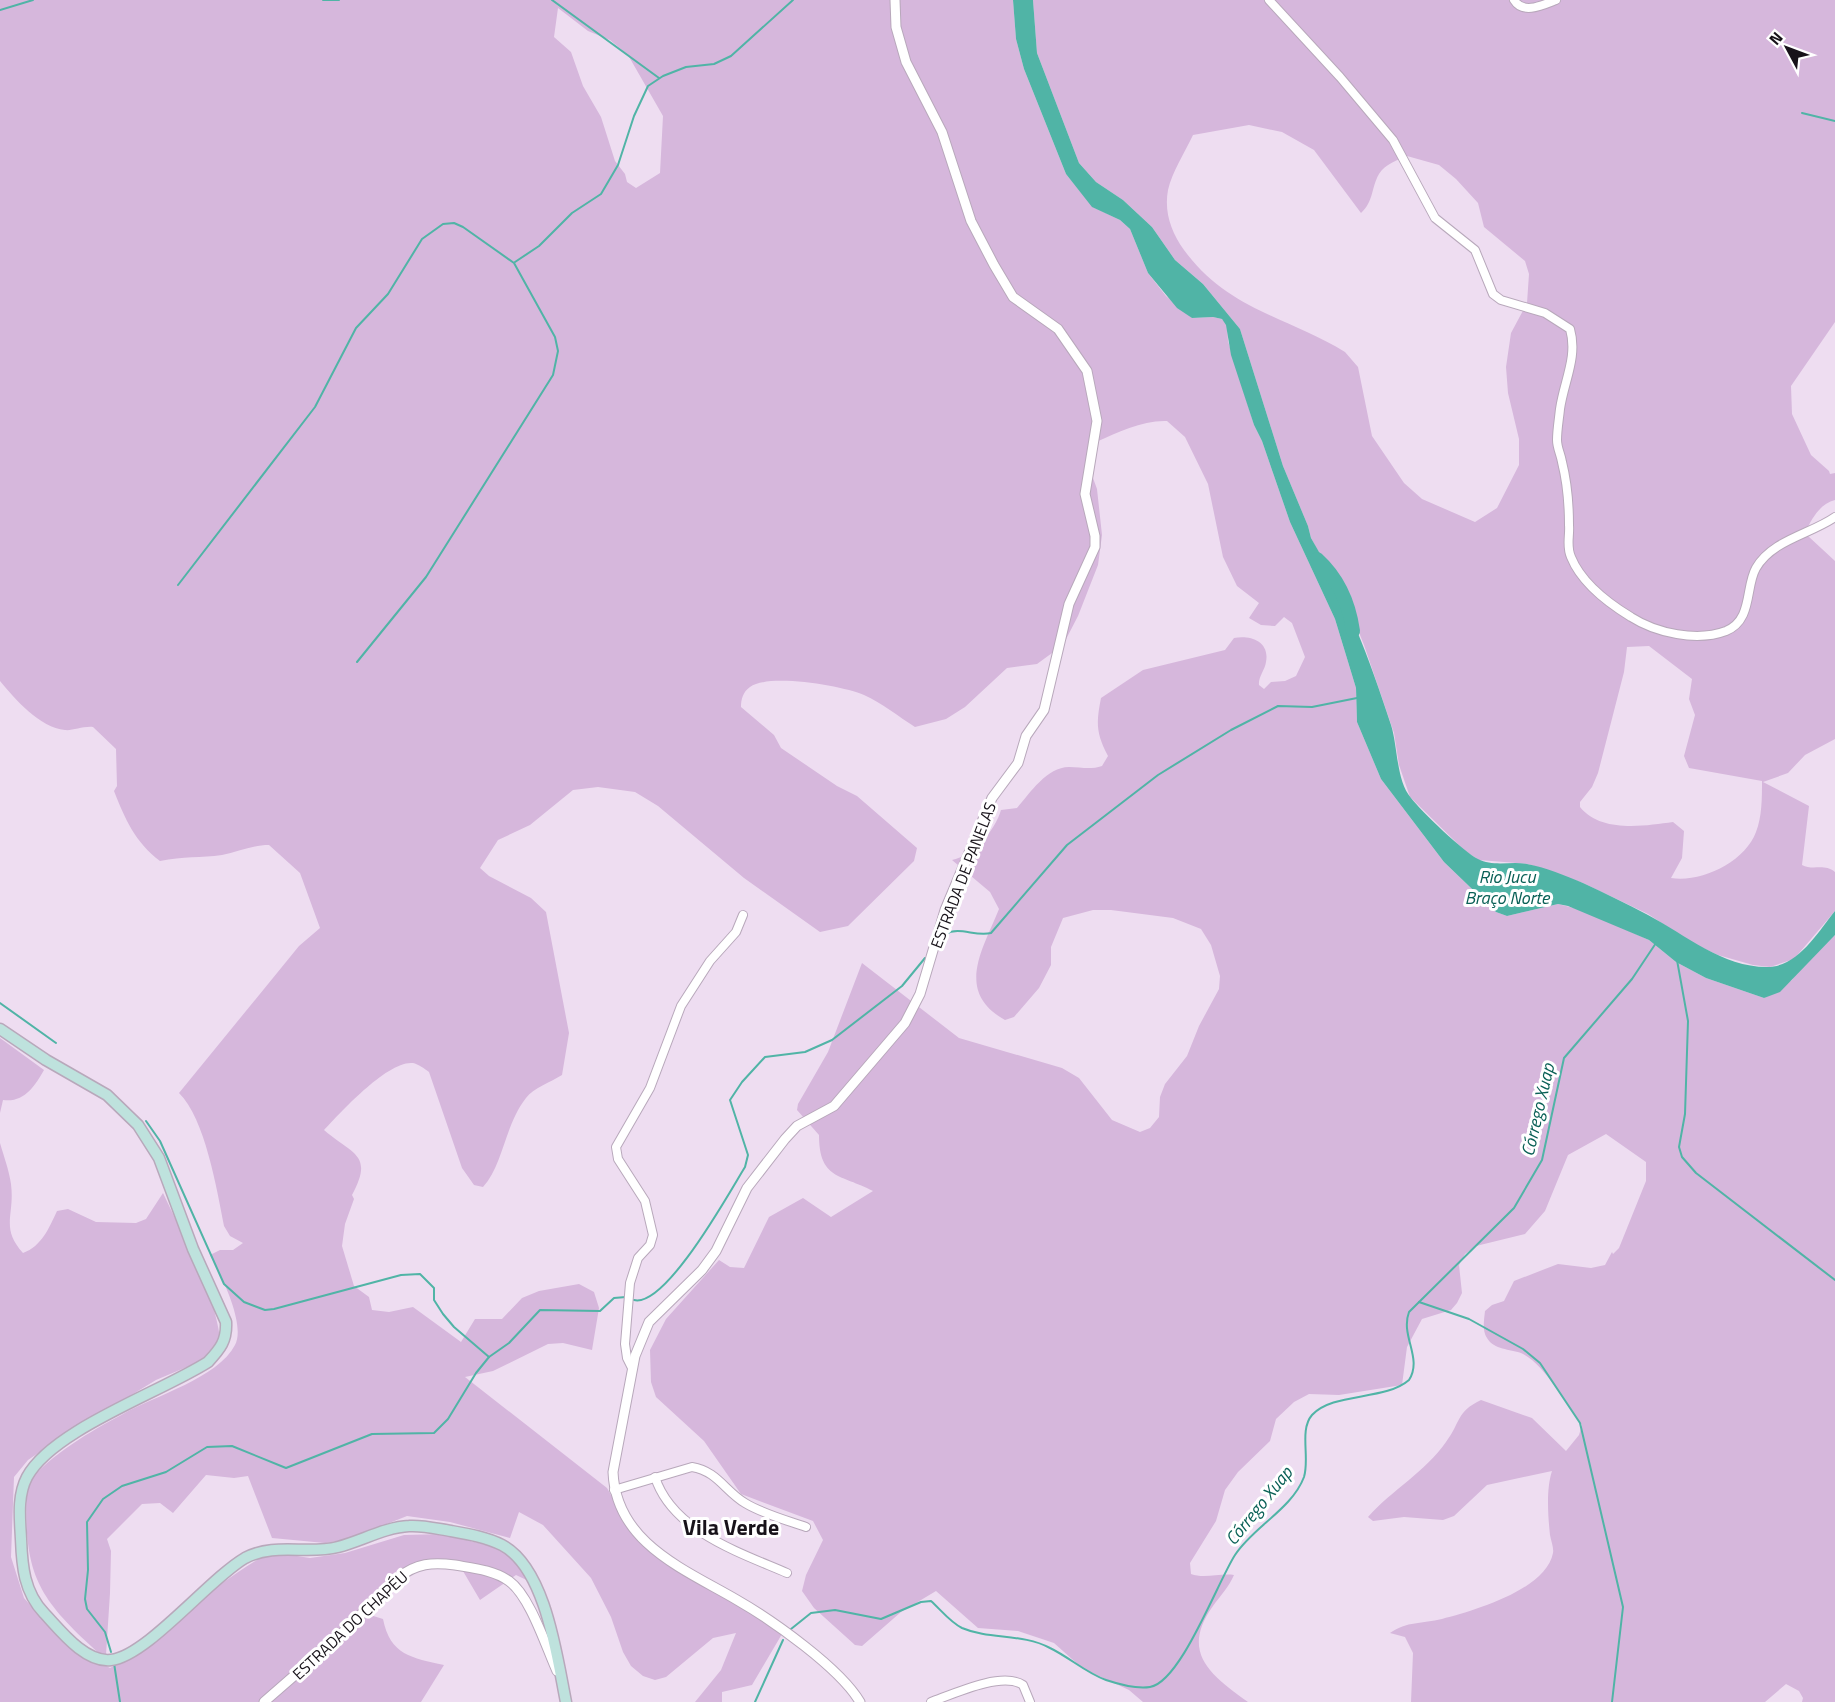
<svg xmlns="http://www.w3.org/2000/svg" width="1835" height="1702" font-family="'Titillium Web',sans-serif">
<style>
.green{fill:#d6b7dc;fill-rule:evenodd}
.water{fill:#50b4a6}
.lines{fill:none;stroke-linecap:round;stroke-linejoin:round}
.stream{stroke:#50b4a6;stroke-width:2}
.river{stroke:#50b4a6;stroke-width:14}
.minor-casing{stroke:#b8a8bb;stroke-width:10}
.tertiary-casing{stroke:#b8a8bb;stroke-width:11}
.secondary-casing{stroke:#b8a8bb;stroke-width:13}
.minor{stroke:#fff;stroke-width:8}
.tertiary{stroke:#fff;stroke-width:9}
.secondary{stroke:#bee2dd;stroke-width:10}
.labels{text-anchor:middle;stroke-width:6;stroke-linejoin:round;paint-order:stroke}
.street-label{font-size:16px;fill:#171219;stroke:#fff}
.water-label{font-size:18px;font-style:italic;fill:#096056;stroke:#fff}
.district-label{font-size:22px;font-weight:bold;fill:#171219;stroke:#fff}
</style>
<rect width="100%" height="100%" fill="#eeddf1"/>
<g class="green">
<path d="M0 0H1013L1016 39 1024 69 1066 174 1093 207 1120 220 1130 229 1148 273 1166 296 1192 318 1213 317 1222 319 1227 325 1228 341 1254 425 1262 441 1290 522 1335 619 1356 688 1357 722 1381 779 1444 862 1496 912 1507 916 1558 904 1582 910 1649 940 1676 962 1706 978 1764 998 1792 980 1798 971 1835 935V1702H1802L1803 1698 1799 1691 1786 1684 1765 1702H1411L1413 1653 1405 1637 1390 1633C1407 1621 1422 1624 1442 1619 1473 1611 1546 1590 1553 1553 1554 1548 1551 1541 1550 1535 1548 1516 1546 1489 1552 1471L1487 1485 1454 1516 1443 1520 1404 1517 1373 1521 1368 1517C1392 1490 1425 1472 1446 1442 1461 1422 1456 1412 1481 1400L1532 1418 1566 1451 1579 1435 1582 1425C1565 1404 1545 1364 1521 1353 1510 1349 1494 1350 1487 1338 1482 1331 1484 1320 1485 1311L1492 1305 1504 1301 1514 1281 1558 1264 1591 1268 1605 1265 1612 1252 1613 1254 1619 1248 1646 1181V1162L1606 1134 1568 1155 1545 1211 1525 1234 1476 1246 1465 1254 1459 1265 1462 1293 1457 1303 1451 1310 1422 1319 1407 1347 1402 1385 1339 1395 1309 1394 1294 1402 1276 1419 1270 1441 1238 1472 1225 1490 1216 1521 1190 1563 1191 1574C1204 1579 1220 1573 1234 1575 1229 1587 1220 1596 1213 1606 1180 1652 1210 1675 1248 1702H1143L1129 1690 1082 1668 1054 1643 1018 1631 978 1628 936 1591 901 1612 862 1646 855 1645 814 1608 802 1591 806 1575 823 1540 813 1521 741 1494 704 1441 656 1397 651 1382 650 1350 666 1319 719 1260 730 1267 744 1268 769 1217 803 1198 831 1217 873 1191C841 1174 819 1180 819 1135L797 1110 798 1104 828 1052 862 963 959 1038 1062 1068 1079 1078 1112 1120 1140 1132 1150 1128 1159 1117 1160 1097 1165 1084 1187 1056 1199 1026 1219 989 1220 976 1211 945 1201 929 1173 918 1111 910H1093L1063 918 1051 947V965L1039 988 1014 1017 1005 1020C955 992 982 951 999 909L990 892 952 860C973 856 995 831 1001 810L1017 808C1030 793 1047 767 1069 767 1081 767 1090 770 1102 766L1108 756C1096 733 1096 723 1101 698L1143 670 1225 650 1234 638C1250 635 1270 641 1266 662 1265 670 1258 677 1259 685L1264 689 1271 682 1285 681 1296 676 1305 657 1292 623 1284 617 1275 626 1261 625 1249 618 1259 603 1237 586 1223 557 1208 484 1185 437 1167 421C1143 420 1118 432 1096 442L1089 467 1097 489 1102 535 1098 565 1078 616 1063 645 1037 664 1007 668 965 707 946 719 915 727C899 717 882 703 864 695 843 686 769 673 750 687 743 692 741 699 741 707L774 735 781 748 837 786 857 796 917 848 914 861 848 926 820 932 744 878 658 806 635 792 598 787 573 790 530 825 498 840 480 868 489 876 531 898 546 912 569 1033 562 1075C551 1082 533 1088 526 1098 505 1124 503 1166 483 1187L474 1185 462 1168 429 1072C425 1069 418 1064 413 1063 388 1060 340 1113 324 1130 353 1155 374 1154 352 1195L354 1199 345 1224 342 1246 354 1286 369 1297 372 1310 389 1312 413 1307 461 1342 475 1319H502L522 1298 539 1291 579 1284 594 1292 599 1308 592 1350 563 1343 548 1344 493 1371 465 1377 607 1488 629 1527 683 1575 735 1602 782 1634 752 1685 722 1692V1702H695L721 1670 736 1633 713 1638 666 1677 655 1680 643 1676 631 1666 623 1652 611 1617 591 1578 543 1525 519 1512 510 1538 450 1522 407 1516 349 1539 325 1543 272 1538 248 1476 234 1478 206 1475 173 1513 160 1503 142 1504 107 1539 111 1551 110 1593 106 1655H101C35 1596 23 1573 27 1483 52 1454 89 1432 123 1414 154 1396 218 1378 235 1345 246 1325 221 1274 210 1255L220 1250H233L243 1243 230 1236 224 1226C217 1190 205 1118 179 1093L299 946 320 928 300 873 269 845C252 845 238 852 222 855 201 858 183 856 160 861 135 842 125 819 114 791L117 786 116 749 93 727C83 726 72 731 65 730 40 728 15 699 0 681ZM558 8 588 31 610 40 628 55 663 116 660 173 636 188 627 182 625 174 615 161 601 117 583 86 571 52 554 37Z"/>
<path d="M1033 0H1835V322L1791 386 1792 414 1811 455 1829 471 1830 474 1835 473V500C1821 503 1812 518 1806 531L1808 536 1835 561V739L1805 755 1788 773 1763 782 1809 806 1802 865C1813 871 1824 863 1835 872V911L1794 959 1770 967 1753 965 1718 955 1692 943 1648 914 1583 883 1528 864 1479 860 1465 851 1410 797 1399 765 1394 733 1364 645 1352 615 1311 538 1308 526 1283 466 1240 329 1203 284 1175 260 1152 227 1123 200 1096 182 1079 163 1037 53ZM1249 125 1282 132 1314 150 1361 213C1374 201 1371 188 1379 174 1385 164 1398 160 1407 156L1439 165 1456 179 1478 203 1484 227 1525 261 1529 274 1527 303 1511 333 1506 367 1508 393 1519 439V465L1497 508 1475 522 1422 499 1404 483 1372 436 1358 367 1345 352C1286 316 1228 310 1184 250 1171 232 1164 212 1168 190 1172 172 1185 152 1193 135ZM1649 646 1692 679 1689 699 1695 715 1684 756 1689 768 1762 781C1762 798 1762 817 1756 832 1745 862 1701 883 1671 878L1682 858 1684 831 1673 822C1644 826 1601 833 1580 807V802L1592 787 1598 773 1624 672 1627 647Z"/>
<path d="M0 1038 44 1070C35 1086 24 1103 3 1100L0 1113Z"/>
<path d="M0 1143C4 1157 9 1170 11 1184 15 1216 0 1227 23 1253 42 1246 49 1228 57 1211L68 1209 96 1222 136 1223 146 1219 163 1193C184 1239 213 1287 220 1338L201 1361 156 1380 56 1441 28 1460 14 1477 11 1557 24 1598 64 1643 110 1668C138 1654 159 1634 183 1613 210 1591 240 1570 270 1552L310 1558 345 1553 404 1535 444 1534 509 1551 533 1583 516 1575 480 1600 460 1566 416 1565 367 1614 383 1619C390 1655 412 1658 444 1665L421 1702H0Z"/>
</g>
<path class="water" d="M1013 0H1033L1037 53 1079 163 1096 182 1123 200 1152 227 1175 260 1203 284 1240 329 1283 466 1308 526 1311 538C1347 599 1369 657 1391 725 1398 747 1396 780 1411 798 1421 811 1465 853 1478 859 1493 867 1511 861 1527 864 1545 867 1566 876 1583 883 1605 893 1627 904 1648 915 1686 935 1722 967 1767 967 1798 967 1818 932 1835 911V935L1780 992 1764 998 1706 978 1676 962 1649 940 1568 906 1558 904 1507 916 1496 912 1444 862 1381 779 1357 722 1356 688 1335 619 1290 522 1262 441 1254 425 1231 355 1226 325 1222 319 1213 317 1192 318 1177 308 1148 273 1130 229 1120 220 1092 207 1066 174 1024 69 1016 39Z"/>
<g class="lines">
<g class="stream">
<polyline points="323,0 339,0"/>
<polyline points="552,0 659,78"/>
<polyline points="0,10 33,0"/>
<polyline points="1802,113 1835,121"/>
<polyline points="515,262 539,246 572,213 601,194 618,165 634,116 648,86 663,76 686,67 714,64 731,56 793,0"/>
<polyline points="178,585 315,407 356,328 388,294 422,239 443,224 454,223 463,227 514,263 555,337 558,351 553,375 426,577 357,662"/>
<path d="M945 934C960 926 975 937 991 933L1067 845 1158 775 1231 730 1278 706 1312 707 1357 698"/>
<polyline points="1677,960 1688,1021 1685,1114 1679,1147 1682,1157 1696,1173 1835,1280"/>
<polyline points="0,1003 56,1043"/>
<polyline points="146,1121 160,1141 224,1284 244,1302 265,1310 274,1309 401,1275 420,1274 434,1288 434,1300 443,1314 454,1327 489,1357"/>
<path d="M634 1300C666 1308 730 1191 745 1167L748 1155 730 1100 742 1082 765 1057 805 1052 832 1040 902 986 925 958"/>
<polyline points="1419,1302 1469,1319 1523,1349 1540,1363 1580,1423 1623,1607 1612,1702"/>
<path d="M791 1629 811 1613 835 1610 881 1619 921 1602 931 1601C941 1610 950 1622 962 1628 990 1640 1022 1633 1050 1648 1069 1657 1086 1673 1106 1680 1118 1684 1137 1689 1150 1687 1181 1682 1218 1581 1235 1555 1253 1527 1292 1509 1304 1477 1310 1458 1299 1430 1312 1415 1333 1392 1385 1401 1409 1380 1423 1358 1400 1336 1409 1312L1514 1208 1542 1160 1564 1058 1632 979 1656 943"/>
<polyline points="111,1652 105,1632 87,1609 85,1599 88,1570 87,1522 103,1499 122,1486 166,1472 207,1447 232,1446 286,1468 372,1434 434,1433 448,1419 476,1373 489,1357 509,1343 540,1310 600,1311 614,1298 626,1297"/>
<polyline points="114,1663 120,1702"/>
<polyline points="755,1702 783,1640"/>
</g>
<path class="river" d="M1317 559C1339 579 1349 603 1353 631"/>
<defs>
<g id="minor">
<path d="M1269 0 1340 77 1393 140 1435 218 1475 250 1493 294 1501 300 1545 313 1570 329C1578 357 1564 381 1560 409 1559 419 1557 430 1557 440 1557 448 1561 455 1562 462 1567 482 1569 505 1569 525 1570 536 1566 546 1571 557 1581 582 1608 603 1631 617 1656 633 1697 642 1726 631 1753 620 1745 587 1756 568 1772 540 1811 534 1835 517"/>
<path d="M1514 0C1523 15 1543 5 1556 0"/>
<polyline points="632,1368 627,1358 625,1344 630,1283 638,1258 650,1245 653,1235 645,1201 618,1159 616,1147 650,1088 681,1006 710,961 736,932 743,915"/>
<path d="M655 1477C672 1531 741 1553 787 1573"/>
<path d="M614 1490 692 1467C717 1471 725 1491 745 1503 763 1514 786 1520 806 1527"/>
<path d="M931 1702C953 1694 1002 1671 1023 1685L1030 1702"/>
</g>
<g id="tertiary">
<path d="M264 1702 334 1641 398 1578C416 1563 433 1562 455 1565 472 1568 494 1570 509 1581 530 1596 546 1647 557 1671"/>
<path d="M860 1702C840 1668 772 1620 737 1600 684 1569 616 1543 613 1472L635 1356 649 1322 702 1270 716 1251 747 1188 785 1139 797 1126 834 1106 905 1023 920 994 945 910 992 798 1018 763 1026 736 1044 710 1069 604 1095 547V536L1085 494 1097 421 1087 371 1058 329 1013 297 994 265 971 221 942 132 906 62 896 27 895 0"/>
</g>
<path id="secondary" d="M0 1029 46 1060 107 1095 138 1125 159 1158 193 1249 226 1322C227 1341 220 1349 208 1362 161 1392 52 1430 27 1477 17 1496 20 1519 21 1539 22 1566 24 1592 44 1613 60 1630 85 1663 111 1660 147 1656 209 1579 245 1558 275 1542 307 1555 338 1547 361 1541 386 1527 409 1526 423 1525 438 1529 451 1531 468 1534 486 1537 502 1545 546 1568 557 1658 566 1702"/>
</defs>
<use href="#minor" class="minor-casing"/>
<use href="#tertiary" class="tertiary-casing"/>
<use href="#secondary" class="secondary-casing"/>
<use href="#minor" class="minor"/>
<use href="#tertiary" class="tertiary"/>
<use href="#secondary" class="secondary"/>
</g>
<g class="labels">
<g class="street-label">
<text transform="translate(963 875) rotate(-69)" y="6">ESTRADA DE PANELAS</text>
<text transform="translate(350 1625) rotate(-43)" y="6">ESTRADA DO CHAPÉU</text>
</g>
<g class="water-label">
<text x="1507" y="883">Rio Jucu<tspan x="1507" dy="21">Braço Norte</tspan></text>
<text transform="translate(1538 1110) rotate(-77)" y="6">Córrego Xuap</text>
<text transform="translate(1259 1506) rotate(-51)" y="6">Córrego Xuap</text>
</g>
<g class="district-label">
<text x="731" y="1535">Vila Verde</text>
</g>
</g>
<g transform="translate(1787 48) rotate(311)" stroke="#ffffff" stroke-width="4.5" paint-order="stroke">
<path d="M0-4.5L10 22L0 15L-10 22Z" fill="#171219"/>
<text y="-9" font-size="16" font-weight="bold" text-anchor="middle" fill="#171219">N</text>
</g>
</svg>
